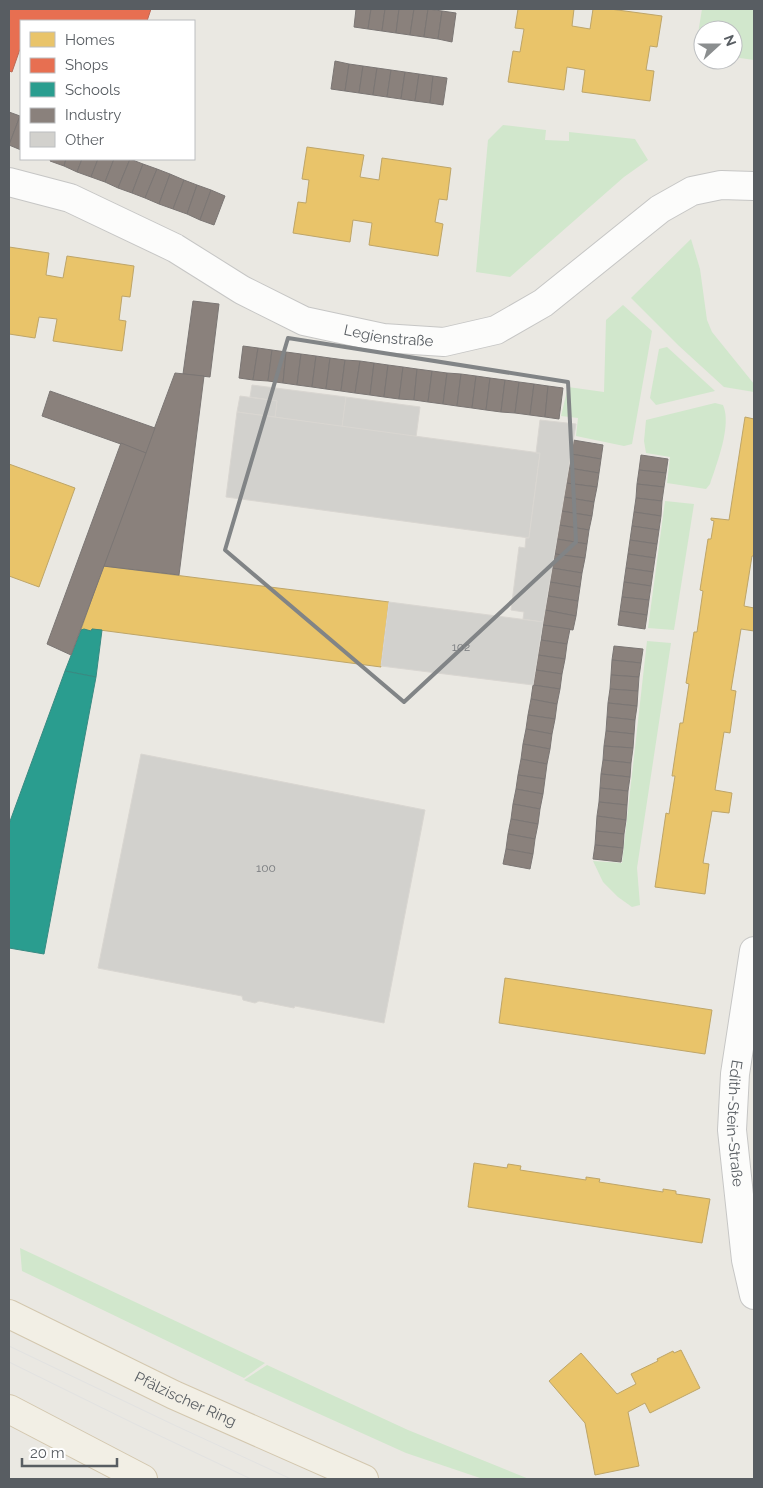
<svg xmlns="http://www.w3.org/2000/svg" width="763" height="1488" font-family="Raleway,sans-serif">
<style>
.green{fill:#d1e7cc}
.homes{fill:#e9c46a;stroke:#bea568}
.shops{fill:#e76f51;stroke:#bc6a56}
.schools{fill:#2a9d8f;stroke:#388a82}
.industry{fill:#8a817c;stroke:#7b7674}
.building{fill:#d2d1cd;stroke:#d9d6d1}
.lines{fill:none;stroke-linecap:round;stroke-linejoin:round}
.minor-casing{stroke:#c6c6c5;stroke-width:30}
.major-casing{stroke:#d3c7ae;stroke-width:30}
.minor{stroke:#fcfcfb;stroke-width:28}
.major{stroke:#f2efe5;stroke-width:28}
.tram{stroke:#e2e2e1;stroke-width:1}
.marked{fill:none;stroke:#818486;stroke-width:4;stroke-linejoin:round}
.labels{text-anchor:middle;stroke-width:5;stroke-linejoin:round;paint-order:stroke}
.number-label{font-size:12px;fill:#777a7d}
.street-label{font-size:15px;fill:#585d62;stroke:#fff}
</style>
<rect width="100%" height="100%" fill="#eae8e2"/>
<g class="green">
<polygon points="702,9 754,9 754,60 733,57 733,30 703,30 703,53 695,52"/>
<polygon points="503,125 546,130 545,140 569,141 569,132 635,139 648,160 624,177 510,277 476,272 488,140"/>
<polygon points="691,239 700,269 707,320 712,332 754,384 754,392 724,387 678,345 631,298"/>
<polygon points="623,305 652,331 632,444 624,446 576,436 578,418 561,416 568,387 604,392 606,320"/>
<polygon points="667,347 715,391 656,405 650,398 659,349"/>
<path d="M715 403 723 405C732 425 717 463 710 484L706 489 667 483 670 457 646 453 644 441 646 420Z"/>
<polygon points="665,501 694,504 674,630 648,628"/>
<polygon points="647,641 671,643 637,868 640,905 632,907 618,897 603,882 593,861 622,863"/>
<polygon points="20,1248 265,1363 244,1378 22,1271"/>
<polygon points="267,1365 408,1430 529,1479 483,1479 406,1453 244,1380"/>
</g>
<g class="homes">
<polygon points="518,9 574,9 572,26 590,29 593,9 610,9 662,16 657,47 650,46 646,70 654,71 650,101 582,92 585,70 567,67 564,90 508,82 513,51 520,52 524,29 515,28"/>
<polygon points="307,147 364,155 360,177 379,180 382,158 451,168 447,200 439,199 435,222 443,224 438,256 369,245 372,223 353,220 350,242 293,233 298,202 306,203 309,180 302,179"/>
<polygon points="9,247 49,253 46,275 63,278 67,256 134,266 130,297 122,296 119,320 126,321 122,351 53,341 57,319 39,317 35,338 9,334"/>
<polygon points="745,417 754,419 754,556 752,556 744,606 754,608 754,631 741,629 731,690 736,691 730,733 724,732 715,790 732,793 729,813 712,811 703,863 709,864 705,894 655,887 666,813 669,814 675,776 672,776 680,723 683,723 689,684 686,683 694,632 697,632 703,591 700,590 708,539 711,539 714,521 711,520 711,518 729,520"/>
<polygon points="9,464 75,488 39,587 9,576"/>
<polygon points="103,566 389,602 381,667 92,629 91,631 81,630"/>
<polygon points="505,978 712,1010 705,1054 499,1023"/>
<polygon points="474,1163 507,1168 508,1164 521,1166 520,1170 586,1180 586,1177 600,1179 599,1182 663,1192 663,1189 676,1191 676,1194 710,1199 702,1243 468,1207"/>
<polygon points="681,1350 700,1388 650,1413 645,1403 628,1412 639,1466 595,1475 585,1423 549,1381 581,1353 617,1394 636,1384 631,1374 658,1361 657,1359 673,1351 674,1353"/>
</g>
<polygon class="shops" points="9,9 151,9 147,21 21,21 21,50 20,49 12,72 9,71"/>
<g class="schools">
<polygon points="84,629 91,631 92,629 102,630 96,677 65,671 81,630"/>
<polygon points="65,671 96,677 44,954 9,948 9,824"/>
</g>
<g class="industry">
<polygon points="356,9 371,9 368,29 354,27"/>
<polygon points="371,9 385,9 382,31 368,29"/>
<polygon points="385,9 399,9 396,33 382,31"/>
<polygon points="399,9 414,9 410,35 396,33"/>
<polygon points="414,9 428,9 424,37 410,35"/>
<polygon points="428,9 442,11 438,39 424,37"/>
<polygon points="442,11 456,13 452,42 438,39"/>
<polygon points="335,61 349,64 345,91 331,89"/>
<polygon points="349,64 363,66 359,93 345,91"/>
<polygon points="363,66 377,68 373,95 359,93"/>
<polygon points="377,68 391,70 387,97 373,95"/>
<polygon points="391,70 405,72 401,99 387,97"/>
<polygon points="405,72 419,74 415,101 401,99"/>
<polygon points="419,74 433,76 430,103 415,101"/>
<polygon points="433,76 447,78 443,105 430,103"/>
<polygon points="9,112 20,116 9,145"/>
<polygon points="20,116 21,117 21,150 9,145"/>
<polygon points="51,159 66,159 64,166 50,161"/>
<polygon points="66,159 82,159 77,172 64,166"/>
<polygon points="82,159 98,159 91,177 77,172"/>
<polygon points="98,159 114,159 105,182 91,177"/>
<polygon points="114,159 130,159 118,188 105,182"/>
<polygon points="130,159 143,164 132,193 118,188"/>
<polygon points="143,164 157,169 145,198 132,193"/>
<polygon points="157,169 170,174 159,204 145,198"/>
<polygon points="170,174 184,180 173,209 159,204"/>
<polygon points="184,180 197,185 187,214 173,209"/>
<polygon points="197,185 211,190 200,220 187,214"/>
<polygon points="211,190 225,196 214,225 200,220"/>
<polygon points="193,301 219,304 210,377 183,374"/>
<polygon points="243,346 258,348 253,380 239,378"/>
<polygon points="258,348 272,350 268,381 253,380"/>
<polygon points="272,350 286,352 283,383 268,381"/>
<polygon points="286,352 301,354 297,385 283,383"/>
<polygon points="301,354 316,356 312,387 297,385"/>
<polygon points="316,356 330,358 326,389 312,387"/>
<polygon points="330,358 345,360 341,391 326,389"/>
<polygon points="345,360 360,361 355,393 341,391"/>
<polygon points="360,361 374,363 370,395 355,393"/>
<polygon points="374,363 388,365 384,397 370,395"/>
<polygon points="388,365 403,367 399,399 384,397"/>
<polygon points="403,367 417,369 414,400 399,399"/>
<polygon points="417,369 432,371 428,402 414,400"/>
<polygon points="432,371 447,373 443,404 428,402"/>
<polygon points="175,373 204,376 179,575 103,566"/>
<polygon points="447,373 461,374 457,406 443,404"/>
<polygon points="461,374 476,376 472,408 457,406"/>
<polygon points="476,376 490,378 486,410 472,408"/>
<polygon points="490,378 505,380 501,412 486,410"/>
<polygon points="505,380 519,382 515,413 501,412"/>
<polygon points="519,382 534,384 530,415 515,413"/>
<polygon points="534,384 548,386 545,417 530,415"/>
<polygon points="548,386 563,388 559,419 545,417"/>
<polygon points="50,391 155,428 146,453 42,416"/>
<polygon points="573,440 603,445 601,459 571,454"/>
<polygon points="121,443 146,453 71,655 47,644"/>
<polygon points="571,454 601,459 599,473 569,468"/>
<polygon points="641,455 668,459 666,473 639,470"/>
<polygon points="569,468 599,473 597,487 566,483"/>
<polygon points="639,470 666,473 664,487 637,484"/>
<polygon points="566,483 597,487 594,502 564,497"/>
<polygon points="637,484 664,487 662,501 636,498"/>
<polygon points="564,497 594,502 592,516 561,511"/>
<polygon points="636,498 662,501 661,516 634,512"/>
<polygon points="561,511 592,516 589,530 559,525"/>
<polygon points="634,512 661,516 659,530 632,526"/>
<polygon points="559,525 589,530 587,544 557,539"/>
<polygon points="632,526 659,530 657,544 630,540"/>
<polygon points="557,539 587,544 585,558 555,554"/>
<polygon points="630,540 657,544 655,558 628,554"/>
<polygon points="555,554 585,558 582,573 552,568"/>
<polygon points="628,554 655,558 653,572 626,568"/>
<polygon points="552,568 582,573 580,587 550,582"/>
<polygon points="626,568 653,572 651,586 624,582"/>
<polygon points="550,582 580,587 578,601 548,596"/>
<polygon points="624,582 651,586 649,600 622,597"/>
<polygon points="548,596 578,601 576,616 545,610"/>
<polygon points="622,597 649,600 647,615 620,611"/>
<polygon points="545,610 576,616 573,630 543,625"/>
<polygon points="620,611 647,615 645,629 618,625"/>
<polygon points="543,625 570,629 567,644 541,640"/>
<polygon points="541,640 567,644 565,659 538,655"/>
<polygon points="614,646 643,649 641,663 612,660"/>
<polygon points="538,655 565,659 562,674 536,670"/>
<polygon points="612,660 641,663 639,677 611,675"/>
<polygon points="536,670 562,674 560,689 533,685"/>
<polygon points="611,675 639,677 638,691 610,689"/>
<polygon points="533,685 560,689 557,704 531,699"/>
<polygon points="610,689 638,691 637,706 608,703"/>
<polygon points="531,699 557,704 555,719 528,715"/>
<polygon points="608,703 637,706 635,720 607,717"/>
<polygon points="528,715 555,719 552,734 526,729"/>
<polygon points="607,717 635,720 634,734 606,731"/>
<polygon points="526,729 552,734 550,749 523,744"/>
<polygon points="606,731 634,734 633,748 604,746"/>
<polygon points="523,744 550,749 547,764 521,759"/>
<polygon points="604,746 633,748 631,763 603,760"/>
<polygon points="521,759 547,764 545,779 518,775"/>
<polygon points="603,760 631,763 630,777 601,774"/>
<polygon points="601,774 630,777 628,791 600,788"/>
<polygon points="518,775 545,779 543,794 516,789"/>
<polygon points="600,788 628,791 627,805 599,802"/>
<polygon points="516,789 543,794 540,809 513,804"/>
<polygon points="599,802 627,805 626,820 597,816"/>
<polygon points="513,804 540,809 538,824 511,819"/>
<polygon points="597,816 626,820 624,834 596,831"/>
<polygon points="511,819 538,824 535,839 508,834"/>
<polygon points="596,831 624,834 623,848 595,845"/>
<polygon points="508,834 535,839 533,854 506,849"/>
<polygon points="595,845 623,848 621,862 593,859"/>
<polygon points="506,849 533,854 530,869 503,864"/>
</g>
<g class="building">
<polygon points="252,385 346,397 342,427 275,417 277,401 250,397"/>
<polygon points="240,396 277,401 275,417 237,412"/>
<polygon points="346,397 420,407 416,437 342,427"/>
<polygon points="237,412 540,453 529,538 226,497"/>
<polygon points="540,420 576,424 543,622 523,619 524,612 511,610 519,547 525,548 526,538 529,538 540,453 536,453"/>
<polygon points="389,602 543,622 533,685 381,666"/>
<polygon points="141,754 425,810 384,1023 295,1006 294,1008 259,1001 255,1003 243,1000 242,996 98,968"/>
</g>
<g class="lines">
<defs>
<g id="minor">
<path id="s1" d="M9 182 70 198 175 248 242 290 304 321 383 338 444 342 496 330 543 303 660 209 692 191 721 185 754 186"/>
<path id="s2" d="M754 951 735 1074 732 1130 746 1260 754 1295"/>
</g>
<g id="major">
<path id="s3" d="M9 1314 174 1395 364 1479"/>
<polyline points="9,1409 143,1479"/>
</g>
</defs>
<use href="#minor" class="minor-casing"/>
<use href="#major" class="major-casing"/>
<use href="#minor" class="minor"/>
<use href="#major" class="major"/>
<g class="tram">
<polyline points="9,1346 172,1424 291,1479"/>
<polyline points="9,1362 135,1424 251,1479"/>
</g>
</g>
<path class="marked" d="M288 338 568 382 576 542 404 702 225 550Z"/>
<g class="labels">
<g class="number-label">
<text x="461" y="651">102</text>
<text x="266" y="872">100</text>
</g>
<g class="street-label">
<text dy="5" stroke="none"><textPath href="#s1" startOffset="414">Legienstraße</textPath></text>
<text dy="5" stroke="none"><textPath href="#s2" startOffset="174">Edith-Stein-Straße</textPath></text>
<text dy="5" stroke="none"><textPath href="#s3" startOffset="196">Pfälzischer Ring</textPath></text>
</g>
</g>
<rect width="763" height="1488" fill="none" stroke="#585d62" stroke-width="20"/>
<rect x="20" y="20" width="175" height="140" fill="#ffffff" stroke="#bcbec0"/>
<rect x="30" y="32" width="25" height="15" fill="#e9c46a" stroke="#bcbec0"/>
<text x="65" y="45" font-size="15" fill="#585d62">Homes</text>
<rect x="30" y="58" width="25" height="15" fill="#e76f51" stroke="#bcbec0"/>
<text x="65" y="70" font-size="15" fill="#585d62">Shops</text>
<rect x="30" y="82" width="25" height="15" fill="#2a9d8f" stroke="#bcbec0"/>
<text x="65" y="95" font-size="15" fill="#585d62">Schools</text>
<rect x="30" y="108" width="25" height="15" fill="#8a817c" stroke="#bcbec0"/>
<text x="65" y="120" font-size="15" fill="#585d62">Industry</text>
<rect x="30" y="132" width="25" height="15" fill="#d2d1cd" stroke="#bcbec0"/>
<text x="65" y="145" font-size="15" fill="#585d62">Other</text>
<g transform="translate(718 45) rotate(69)"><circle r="24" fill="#ffffff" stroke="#bcbec0"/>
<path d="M0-4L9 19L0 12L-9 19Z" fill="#8b8e8f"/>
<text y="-8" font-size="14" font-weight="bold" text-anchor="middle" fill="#585d62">N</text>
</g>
<path d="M22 1458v8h95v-8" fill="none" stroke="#585d62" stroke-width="2.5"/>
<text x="30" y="1458" font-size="15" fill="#585d62" stroke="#ffffff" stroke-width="4" paint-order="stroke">20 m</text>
</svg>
